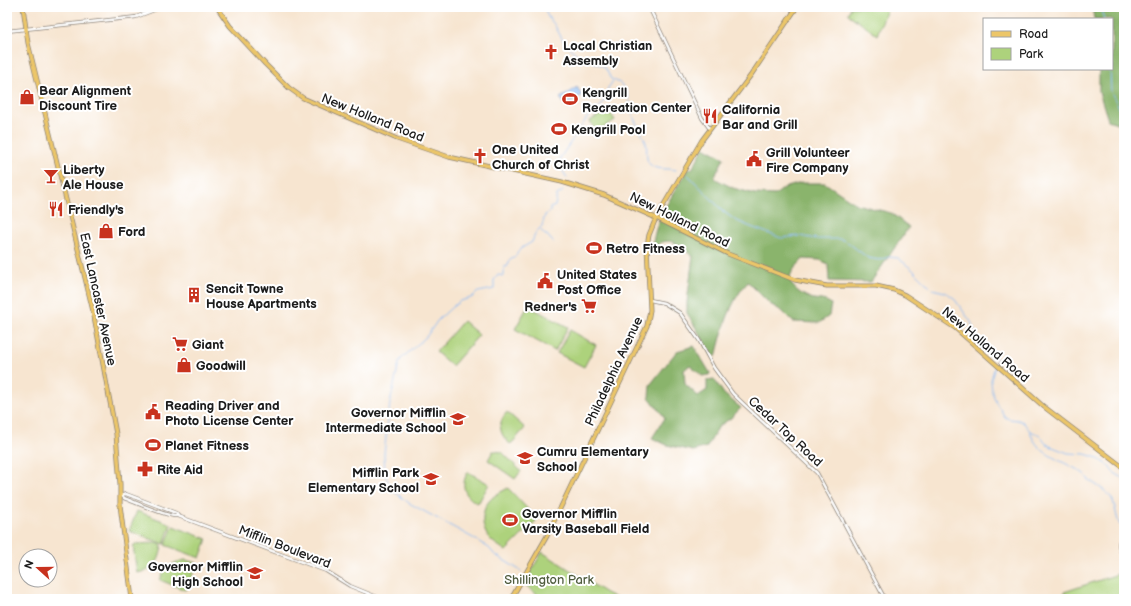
<svg xmlns="http://www.w3.org/2000/svg" width="1131" height="606" font-family="'Balsamiq Sans',sans-serif">
<style>
.green{fill:#add27c;stroke:#64774c}
.forest{fill:#8ab46c;stroke:#536844}
.water{fill:#88baf5;stroke:#526b88}
.lines{fill:none;stroke-linecap:round;stroke-linejoin:round}
.stream{stroke:#88baf5;stroke-width:1}
.minor-casing{stroke:#8a8076;stroke-width:4}
.major-casing{stroke:#8a8076;stroke-width:5}
.minor{stroke:#fff;stroke-width:2.5}
.major{stroke:#ecc669;stroke-width:3.5}
.labels{text-anchor:middle;stroke-width:4;stroke-linejoin:round;paint-order:stroke}
.poi-label{font-size:13px;font-weight:bold;fill:#1c1c1c;stroke:#fff;text-anchor:start}
.street-label{font-size:13px;fill:#1c1c1c;stroke:#fff}
.park-label{font-size:13px;fill:#4f5c3e;stroke:#fff}
</style>
<rect width="100%" height="100%" fill="#fff"/>
<filter id="ink" filterUnits="userSpaceOnUse"><feTurbulence type="fractalNoise" baseFrequency=".025" numOctaves="2"/><feDisplacementMap in="SourceGraphic" scale="8" xChannelSelector="R" yChannelSelector="G"/><feConvolveMatrix kernelMatrix="1 2 1 2 8 2 1 2 1" color-interpolation-filters="sRGB"/></filter>
<filter id="wash" filterUnits="userSpaceOnUse"><feTurbulence type="fractalNoise" baseFrequency=".012" numOctaves="4" result="noise"/><feDisplacementMap in="SourceGraphic" scale="16" xChannelSelector="R" yChannelSelector="G"/><feGaussianBlur stdDeviation="0.9" result="paint"/><feColorMatrix in="noise" values="0 0 0 0 0 0 0 0 0 0 0 0 0 0 0 0 0 1.4 0 .05"/><feComposite in="paint" operator="in"/></filter>
<g filter="url(#wash)">
<rect width="100%" height="100%" fill="#f7e5d0"/>
<g class="green">
<polygon points="851,7 888,7 877,35 848,14"/>
<polygon points="608,110 615,120 596,132 590,121"/>
<polygon points="528,306 568,327 555,351 515,329"/>
<polygon points="463,321 479,335 452,366 436,352"/>
<polygon points="570,330 596,345 584,367 557,353"/>
<path d="M507 412 525 428 512 443H511L510 444C499 434 497 423 507 412Z"/>
<polygon points="493,451 502,452 521,471 515,479 488,460"/>
<path d="M468 472 489 484 479 502H478L477 503C464 496 460 485 468 472Z"/>
<path d="M508 488 536 518V521L506 551C501 547 493 543 489 538 480 526 481 508 492 498 496 494 503 491 508 488Z"/>
<polygon points="137,511 171,524 164,544 129,531"/>
<polygon points="173,526 207,539 200,558 165,545"/>
<path d="M156 543 162 545C160 562 154 570 137 573L133 546 135 544Z"/>
<polygon points="542,552 606,593 618,599 543,599 524,584"/>
<path d="M185 560 197 563 187 589 185 590 160 580C164 568 173 562 185 560Z"/>
<polygon points="1124,572 1124,599 1067,599 1064,592"/>
</g>
<g class="forest">
<polygon points="1092,7 1124,7 1124,134 1117,123 1108,120 1099,92 1099,69 1112,69 1112,19 1094,19"/>
<path d="M704 147 724 158 714 178 733 188 755 194 775 195 784 188 801 183H825L856 204 891 213 909 227 871 282 829 281 828 264 820 260 803 259C799 264 793 269 791 274 786 286 804 297 814 299 820 300 827 300 831 304L829 316 819 323 793 322 782 311 770 304 748 282C730 300 722 332 716 357L712 355 687 313V302L693 256C680 248 676 237 659 243L658 249 656 251 653 247C653 221 676 191 688 168L692 169Z"/>
<polygon points="694,346 710,373 709,375 702,376 690,365 684,370 685,384 698,396 707,390 707,380 714,379 724,394 741,408 731,418 719,426 707,447 693,451 667,445 652,438 665,418 649,397 650,385 677,351"/>
</g>
<polygon class="water" points="577,87 582,95 566,106 560,98"/>
<g class="lines">
<g class="stream">
<path d="M544 7 548 17 554 24 565 44 578 55 602 66 606 69 611 79C615 81 619 82 622 85 630 94 630 107 634 118 637 126 643 134 646 143 648 150 644 162 652 166 657 170 669 168 676 170"/>
<polyline points="1100,7 1104,19"/>
<polyline points="1110,69 1111,92 1120,109"/>
<polyline points="688,175 724,212 735,220 751,227 781,238 799,236 817,239 840,239 846,241 868,258 879,260 889,257 898,258 913,270 932,289 945,292 953,297 971,322 977,337 986,349 996,358 997,363"/>
<polyline points="567,178 560,166 560,158 589,115 602,105 608,88 613,81"/>
<polyline points="540,229 545,235 547,235 553,242"/>
<polyline points="995,366 991,380 992,392 997,404 1005,417 1009,419 1018,420 1023,422 1030,431 1040,435 1047,444 1050,446 1068,453 1085,454 1095,457 1107,464 1113,472 1124,479"/>
<path d="M1030 431C1037 457 1065 460 1084 474 1086 475 1086 477 1088 479 1096 486 1109 491 1113 501 1116 509 1116 518 1120 525"/>
<polyline points="1123,530 1124,533"/>
<polyline points="521,571 494,554 489,548 473,538 409,503 392,490 385,475 384,454 390,403 399,363 401,359 426,337 438,320 451,308 460,301 471,298 478,292 494,289 494,280 498,275 504,276 504,266 507,267 510,260 515,257 520,249 532,242 536,232 542,226 545,215 550,212 550,208 555,206 557,195 563,191"/>
</g>
</g>
</g>
<g filter="url(#ink)">
<g class="lines">
<defs>
<g id="minor">
<polyline points="649,7 702,118 710,129"/>
<polyline points="7,31 128,18 136,17 162,7"/>
<polyline points="650,300 664,303 680,313 699,340 714,368 733,394 817,473 885,599"/>
<path d="M122 495 124 498C135 502 169 518 178 516"/>
<polyline points="123,495 126,494 176,513 178,516 326,571 350,586 382,599"/>
<polyline points="1124,519 1119,545 1124,564"/>
</g>
<g id="major">
<polyline points="23,7 28,43 93,311 116,434 120,484 120,505 132,599"/>
<polyline points="217,7 230,26 265,64 289,88 303,98 397,139 449,157 562,182 604,195 656,218 728,254 795,280 827,286 876,286 894,290 905,295 955,328 1043,406 1124,468"/>
<polyline points="511,599 547,536 647,326 650,310 647,246 649,235 656,218 702,140 751,75 797,7"/>
</g>
</defs>
<use href="#minor" class="minor-casing"/>
<use href="#major" class="major-casing"/>
<use href="#minor" class="minor"/>
<use href="#major" class="major"/>
</g>
</g>
<defs>
<symbol id="church-bare" viewBox="-9 -9 18 18"><path d="M-1.2-6h2.4v3.5h3.3v2.4h-3.3V6h-2.4V-.1h-3.3v-2.4h3.3Z" fill="#c8321e" stroke="#fff" stroke-width="2.5" paint-order="stroke"/></symbol>
<symbol id="shop-bare" viewBox="-9 -9 18 18"><path d="M-5-2.5h2.3a2.7 3.5 0 0 1 5.4 0H5L5.5 6h-11ZM-1.5-2.5h3a1.5 2.3 0 0 0-3 0Z" fill="#c8321e" stroke="#fff" stroke-width="2.5" paint-order="stroke"/></symbol>
<symbol id="stadium-bare" viewBox="-9 -9 18 18"><path d="M0-5a6.5 5 0 1 0 0 10a6.5 5 0 1 0 0-10ZM-3.5-1.8h7v3.6h-7Z" fill="#c8321e" stroke="#fff" stroke-width="2.5" paint-order="stroke"/></symbol>
<symbol id="restaurant-bare" viewBox="-9 -9 18 18"><path d="M-5-6h1v4h1v-4h1v4h1v-4h1v5L-1.5 .5V6h-2V.5L-5-1ZM5-6V6H3V1.5H1.5Q1.5-4 5-6Z" fill="#c8321e" stroke="#fff" stroke-width="2.5" paint-order="stroke"/></symbol>
<symbol id="civic-bare" viewBox="-9 -9 18 18"><path d="M-.6-6.5H3V-4.5H.6V-3L4-1V1h2V6H-6V1h2V-1L-.6-3ZM-1.2 2.5V6h2.4V2.5Z" fill="#c8321e" stroke="#fff" stroke-width="2.5" paint-order="stroke"/></symbol>
<symbol id="bar-bare" viewBox="-9 -9 18 18"><path d="M-6-5H6L.8 .8V4.5H3.5V6h-7V4.5H-.8V.8Z" fill="#c8321e" stroke="#fff" stroke-width="2.5" paint-order="stroke"/></symbol>
<symbol id="building-bare" viewBox="-9 -9 18 18"><path d="M-4-6H4V6H1V3H-1V6H-4ZM-2.5-4.3h1.7v1.8h-1.7ZM.8-4.3h1.7v1.8H.8ZM-2.5-1h1.7V.8h-1.7ZM.8-1h1.7V.8H.8Z" fill="#c8321e" stroke="#fff" stroke-width="2.5" paint-order="stroke"/></symbol>
<symbol id="supermarket-bare" viewBox="-9 -9 18 18"><path d="M-6-5.5h2.5l.6 2H6L4.5 2H-2.5L-4.4-4H-6ZM-1.5 3.2a1.3 1.3 0 1 0 .1 0ZM3 3.2a1.3 1.3 0 1 0 .1 0Z" fill="#c8321e" stroke="#fff" stroke-width="2.5" paint-order="stroke"/></symbol>
<symbol id="school-bare" viewBox="-9 -9 18 18"><path d="M0-5L7-2L0 1L-7-2ZM-4 1L0 2.5L4 1V4Q0 6-4 4Z" fill="#c8321e" stroke="#fff" stroke-width="2.5" paint-order="stroke"/></symbol>
<symbol id="pharmacy-bare" viewBox="-9 -9 18 18"><path d="M-2-6h4v4h4v4h-4v4h-4v-4h-4v-4h4Z" fill="#c8321e" stroke="#fff" stroke-width="2.5" paint-order="stroke"/></symbol>
</defs>
<g fill-rule="evenodd">
<use href="#church-bare" x="540" y="41" width="22" height="22"/>
<use href="#shop-bare" x="16" y="86" width="22" height="22"/>
<use href="#stadium-bare" x="559" y="88" width="22" height="22"/>
<use href="#restaurant-bare" x="699" y="105" width="22" height="22"/>
<use href="#stadium-bare" x="548" y="118" width="22" height="22"/>
<use href="#church-bare" x="469" y="145" width="22" height="22"/>
<use href="#civic-bare" x="743" y="148" width="22" height="22"/>
<use href="#bar-bare" x="40" y="165" width="22" height="22"/>
<use href="#restaurant-bare" x="45" y="198" width="22" height="22"/>
<use href="#shop-bare" x="95" y="220" width="22" height="22"/>
<use href="#stadium-bare" x="583" y="237" width="22" height="22"/>
<use href="#civic-bare" x="534" y="270" width="22" height="22"/>
<use href="#building-bare" x="183" y="284" width="22" height="22"/>
<use href="#supermarket-bare" x="578" y="295" width="22" height="22"/>
<use href="#supermarket-bare" x="169" y="333" width="22" height="22"/>
<use href="#shop-bare" x="173" y="354" width="22" height="22"/>
<use href="#civic-bare" x="142" y="401" width="22" height="22"/>
<use href="#school-bare" x="447" y="408" width="22" height="22"/>
<use href="#stadium-bare" x="142" y="434" width="22" height="22"/>
<use href="#school-bare" x="514" y="447" width="22" height="22"/>
<use href="#pharmacy-bare" x="134" y="458" width="22" height="22"/>
<use href="#school-bare" x="420" y="468" width="22" height="22"/>
<use href="#stadium-bare" x="499" y="509" width="22" height="22"/>
<use href="#school-bare" x="244" y="562" width="22" height="22"/>
</g>
<g class="labels">
<g class="poi-label">
<text x="563" y="50">Local Christian<tspan x="563" dy="15">Assembly</tspan></text>
<text x="39" y="95">Bear Alignment<tspan x="39" dy="15">Discount Tire</tspan></text>
<text x="582" y="97">Kengrill<tspan x="582" dy="15">Recreation Center</tspan></text>
<text x="722" y="114">California<tspan x="722" dy="15">Bar and Grill</tspan></text>
<text x="571" y="134">Kengrill Pool</text>
<text x="492" y="154">One United<tspan x="492" dy="15">Church of Christ</tspan></text>
<text x="766" y="157">Grill Volunteer<tspan x="766" dy="15">Fire Company</tspan></text>
<text x="63" y="174">Liberty<tspan x="63" dy="15">Ale House</tspan></text>
<text x="68" y="214">Friendly's</text>
<text x="118" y="236">Ford</text>
<text x="606" y="253">Retro Fitness</text>
<text x="557" y="279">United States<tspan x="557" dy="15">Post Office</tspan></text>
<text x="206" y="293">Sencit Towne<tspan x="206" dy="15">House Apartments</tspan></text>
<text x="577" y="311" text-anchor="end">Redner's</text>
<text x="192" y="349">Giant</text>
<text x="196" y="370">Goodwill</text>
<text x="165" y="410">Reading Driver and<tspan x="165" dy="15">Photo License Center</tspan></text>
<text x="446" y="417" text-anchor="end">Governor Mifflin<tspan x="446" dy="15">Intermediate School</tspan></text>
<text x="165" y="450">Planet Fitness</text>
<text x="537" y="456">Cumru Elementary<tspan x="537" dy="15">School</tspan></text>
<text x="157" y="474">Rite Aid</text>
<text x="419" y="477" text-anchor="end">Mifflin Park<tspan x="419" dy="15">Elementary School</tspan></text>
<text x="522" y="518">Governor Mifflin<tspan x="522" dy="15">Varsity Baseball Field</tspan></text>
<text x="243" y="571" text-anchor="end">Governor Mifflin<tspan x="243" dy="15">High School</tspan></text>
</g>
<g class="street-label">
<text transform="translate(373 117) rotate(22)" y="5">New Holland Road</text>
<text transform="translate(680 219) rotate(26)" y="5">New Holland Road</text>
<text transform="translate(99 299) rotate(78)" y="5">East Lancaster Avenue</text>
<text transform="translate(986 344) rotate(40)" y="5">New Holland Road</text>
<text transform="translate(613 371) rotate(-65)" y="5">Philadelphia Avenue</text>
<text transform="translate(786 431) rotate(43)" y="5">Cedar Top Road</text>
<text transform="translate(285 546) rotate(21)" y="5">Mifflin Boulevard</text>
</g>
<g class="park-label">
<text x="549" y="584">Shillington Park</text>
</g>
</g>
<rect width="1131" height="606" fill="none" stroke="#fff" stroke-width="24"/>
<rect x="983" y="18" width="130" height="52" fill="#ffffff" stroke="#a4a4a4"/>
<rect x="991" y="31" width="20" height="6" fill="#ecc669" stroke="#a4a4a4"/>
<text x="1019" y="38" font-size="12" fill="#1c1c1c">Road</text>
<rect x="991" y="48" width="20" height="12" fill="#add27c" stroke="#a4a4a4"/>
<text x="1019" y="58" font-size="12" fill="#1c1c1c">Park</text>
<g transform="translate(38 568) rotate(291)"><circle r="19" fill="#ffffff" stroke="#a4a4a4"/>
<path d="M0-3L7 15L0 10L-7 15Z" fill="#c8321e"/>
<text y="-6" font-size="11" font-weight="bold" text-anchor="middle" fill="#1c1c1c">N</text>
</g>
</svg>
